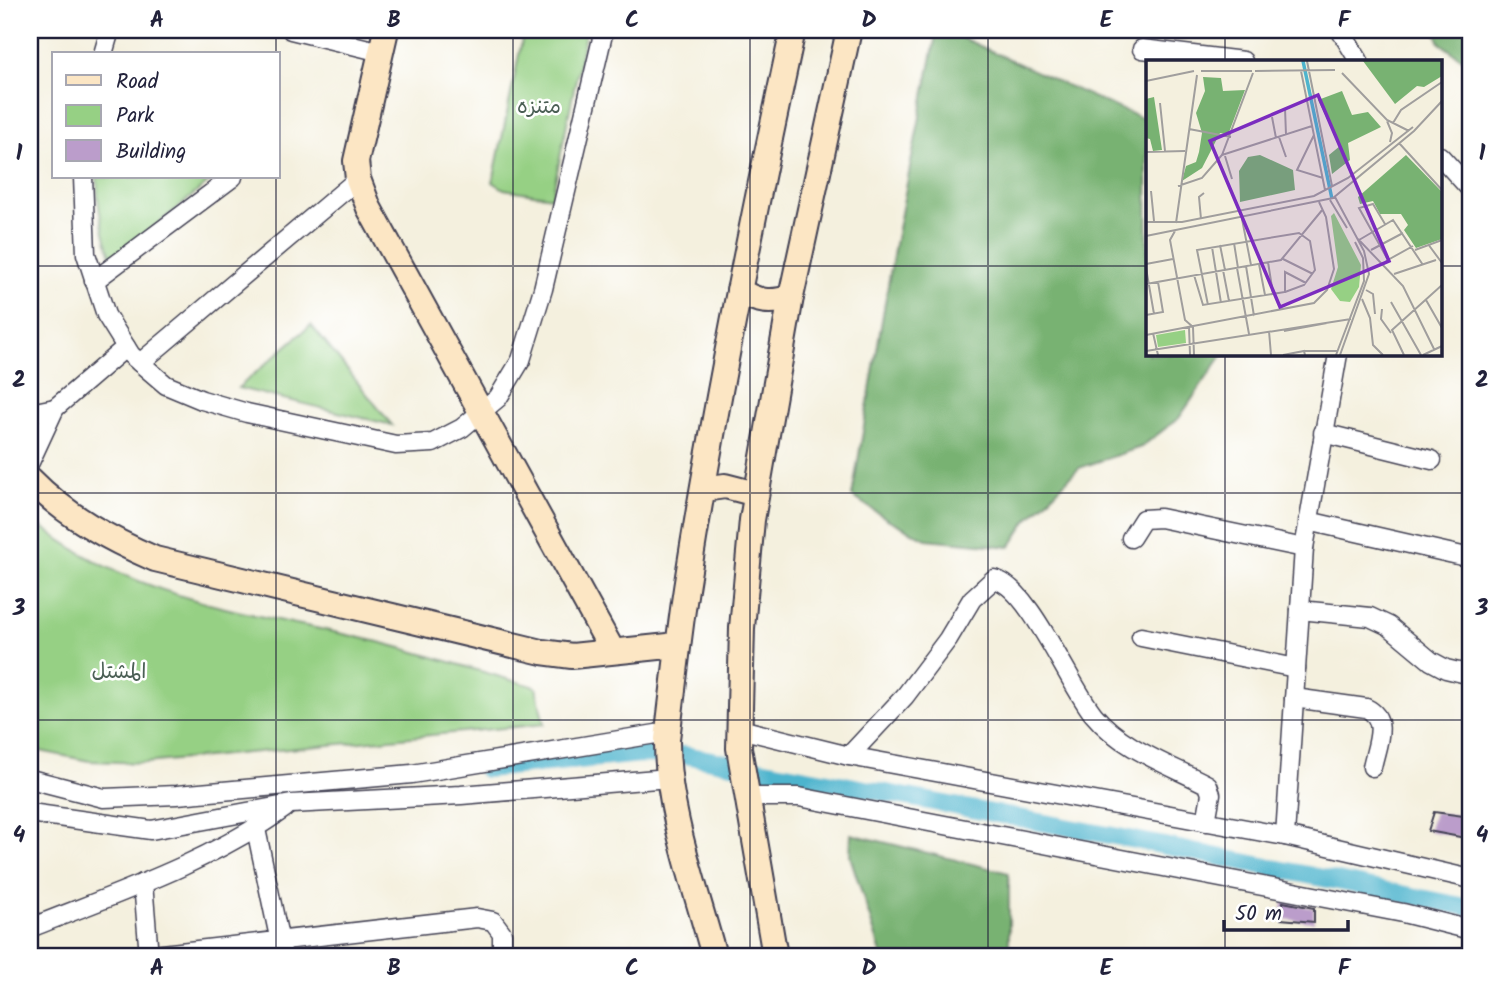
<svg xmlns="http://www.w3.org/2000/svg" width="1501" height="986" font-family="Kalam,'Playpen Sans Arabic',sans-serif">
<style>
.green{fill:#96d084;stroke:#5c7960;stroke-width:2}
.forest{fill:#78b272;stroke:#4d6a56;stroke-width:2}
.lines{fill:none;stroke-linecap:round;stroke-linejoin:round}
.canal{stroke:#4eb4cd;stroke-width:18}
.building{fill:#bb9dcb}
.street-casing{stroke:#424153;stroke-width:21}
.secondary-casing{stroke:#424153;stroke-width:28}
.street{stroke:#fff;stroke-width:18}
.secondary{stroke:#fce6c4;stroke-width:24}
.grid{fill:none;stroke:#22223b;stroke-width:2;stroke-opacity:0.55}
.labels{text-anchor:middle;stroke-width:5;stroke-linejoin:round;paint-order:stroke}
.park-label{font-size:21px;fill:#4b5f55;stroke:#fff}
.inset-river{fill:none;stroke:#4eb4cd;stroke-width:3.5}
.inset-road{fill:none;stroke:#a09e9d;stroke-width:2}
.view{fill:#7b2cbf;fill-opacity:0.15;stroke:#7b2cbf;stroke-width:3.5}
.inset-edge{fill:none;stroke:#22223b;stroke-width:3.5}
.neatline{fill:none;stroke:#22223b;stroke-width:2.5}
.grid-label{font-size:23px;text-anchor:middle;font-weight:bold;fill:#22223b}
</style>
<rect width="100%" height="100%" fill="#fff"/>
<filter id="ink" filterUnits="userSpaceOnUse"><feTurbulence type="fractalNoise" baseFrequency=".0143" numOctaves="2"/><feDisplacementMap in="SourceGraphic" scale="14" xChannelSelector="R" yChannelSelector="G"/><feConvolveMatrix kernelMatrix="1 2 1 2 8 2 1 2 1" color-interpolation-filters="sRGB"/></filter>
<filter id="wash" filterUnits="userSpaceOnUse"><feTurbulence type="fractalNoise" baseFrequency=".00686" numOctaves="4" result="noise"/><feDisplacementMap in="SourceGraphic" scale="28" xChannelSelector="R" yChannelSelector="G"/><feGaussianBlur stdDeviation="1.57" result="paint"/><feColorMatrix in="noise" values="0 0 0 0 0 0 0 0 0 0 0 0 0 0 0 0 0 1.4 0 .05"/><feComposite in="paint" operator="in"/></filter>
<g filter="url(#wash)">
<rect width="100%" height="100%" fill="#f4f0de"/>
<g class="green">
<polygon points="524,30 586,30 552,197 504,189 493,182"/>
<path d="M97 177H215L113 261C102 232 97 207 97 177Z"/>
<polygon points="311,325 392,425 238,388"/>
<path d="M30 517C129 602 260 613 382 643 434 656 484 673 536 687L544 724 145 763 89 761 30 749Z"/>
</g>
<g class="forest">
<polygon points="1435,30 1471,30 1471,65 1440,43"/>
<path d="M951 33C1017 62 1081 94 1147 120L1148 354H1223L1179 418 1141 447 1079 468 1027 521 1010 547 926 539 887 519 852 496 895 244 936 35Z"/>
<polygon points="851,834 1009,873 1009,956 882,956 850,856"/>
</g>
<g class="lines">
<polyline class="canal" points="486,769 641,754 685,755 1140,841 1471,908"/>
</g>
<g id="blocks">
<g class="building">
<polygon points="1434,812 1471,817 1471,839 1428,831"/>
<polygon points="1283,902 1314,908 1314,922 1281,919"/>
</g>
</g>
</g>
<g filter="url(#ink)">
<use href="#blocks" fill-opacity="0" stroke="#424153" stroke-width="2"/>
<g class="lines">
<defs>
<g id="street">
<polyline points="291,30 381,52"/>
<polyline points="1340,30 1359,61"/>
<polyline points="1142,49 1243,61"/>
<polyline points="103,54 110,30"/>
<polyline points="1440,156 1471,190"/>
<polyline points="83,177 86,254 106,315 131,355 166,385 202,400 247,413 396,445 433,443 462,428 498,398 521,360 543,289 604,30"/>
<polyline points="94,281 233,177"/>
<polyline points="140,363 358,179"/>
<polyline points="30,413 55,408"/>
<polyline points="1323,433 1432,460"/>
<polyline points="30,462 55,408 126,347"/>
<polyline points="1308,521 1471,558"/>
<polyline points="1131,538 1143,519 1160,518 1304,548"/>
<polyline points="1300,610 1370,617 1389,626 1431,661 1446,669 1471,675"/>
<polyline points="1141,637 1296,668"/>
<path d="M1294 698 1366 708C1390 719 1376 746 1372 767"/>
<polyline points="740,729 849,756 1285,836 1471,879"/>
<path d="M849 756 905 696 948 639 972 599 994 579C1029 586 1070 687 1094 715 1122 749 1170 765 1208 785L1211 794 1206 822"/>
<polyline points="30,779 104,798 177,795 412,774 668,732"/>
<polyline points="747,797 799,797 1403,913 1471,930"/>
<polyline points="30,813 151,830 291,804 461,795 669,778"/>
<polyline points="256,829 283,956"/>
<polyline points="1285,836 1304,548 1338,354"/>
<polyline points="143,883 149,956"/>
<path d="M30 928C118 893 208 863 285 808"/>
<polyline points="145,956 477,918 493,921 502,933 502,956"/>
</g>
<g id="secondary">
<polyline points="386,30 356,161 358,179 369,208 612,650"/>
<path d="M739 290C756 302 771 304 791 297"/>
<path d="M30 479C66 516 109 539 155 559L542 652 572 656 678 645"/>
<polyline points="704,489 725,486 756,494"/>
<path d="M714 956C696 888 666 809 667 739 674 685 679 630 688 576 717 393 754 211 793 30"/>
<polyline points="775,956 739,748 742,628 752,520 791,297 849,30"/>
</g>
</defs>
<use href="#street" class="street-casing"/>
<use href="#secondary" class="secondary-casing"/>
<use href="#street" class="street"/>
<use href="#secondary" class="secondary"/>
</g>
</g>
<path class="grid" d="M276 30V54M513 30V956M750 30V956M988 30V956M1225 30V61M276 177V956M30 266H1148M1440 266H1471M1225 354V956M30 493H1471M30 720H1471"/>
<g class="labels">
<g class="park-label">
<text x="539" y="113">متنزه</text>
<text x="119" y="678">المشتل</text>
</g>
</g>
<g transform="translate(1146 60)">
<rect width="296" height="296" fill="#f4f0de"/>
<path d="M188 153 215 205 213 227 204 242 194 241 185 229 192 207 185 156ZM39 270 40 283 12 287 10 275Z" fill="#96d084"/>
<path d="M217 1H296V16L278 27 271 26 249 44ZM57 17 75 18 77 31 99 30 82 75 74 73 56 108 36 121 40 106 50 102 53 92 56 73 50 53 59 31ZM196 31 206 55 222 52 235 67 202 83 204 100 186 114 183 95 194 86 172 40ZM8 37 16 90 7 91 4 79 0 78V39ZM114 95 147 110 149 130 94 142 93 111 102 97ZM260 95 296 132V179L270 188 258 170 262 165 255 154H234L227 141 214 144 212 137Z" fill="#78b272"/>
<path class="inset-river" d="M157 1 186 139"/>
<path class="inset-road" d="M161 1 186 126M55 11H106M109 11 189 10M155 11 179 130M196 13 241 60 263 71M0 21 48 11M14 43 19 91M139 48 140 75M126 57 130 78M241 61 246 73 244 82M247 63 255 50 296 22M43 69 85 77M168 75 151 110 177 118M133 77 140 97M253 83 296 130M0 92 39 91M76 95 166 66M79 96 86 119M32 126 56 118 76 95 107 13M5 131 8 161M189 137 218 191 223 214 194 295M184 140 201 168M55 159 53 137 58 133M96 159 105 205M0 162H36L168 136 202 118 267 67M30 163 51 15M239 164 227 144 213 148 242 200M29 171 24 180 39 260 47 267 48 295M0 176 187 138 268 71 296 41M212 179 257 226 288 289M213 180 247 160 277 205M88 183 92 208M282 184 296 203M74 185 79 210M66 187 75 243M225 190 257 173M269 190 296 180M137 199 167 214M240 201 267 186M122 202 127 234M0 204 27 199M113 204 119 235M100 206 108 256M0 208 8 254M91 208 103 274M77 210 83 241M248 214 290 200M48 215 57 245 139 232V212L160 223M0 224 135 200 177 149M220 230 227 234 229 254M216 239 224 258 227 285 237 295M280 240 296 268M245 242 275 295M62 245 51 190 153 173 164 181 169 210 158 225 139 232M236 249 235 259 245 273M0 255 17 252 12 222M43 267 44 295M123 271 125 295M138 271 181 263M7 273 12 295M0 275 168 243 181 230 188 209 180 157 173 142M0 291 205 259M158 291H191M137 295 158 291 159 295M190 295 218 221 217 198 209 182M258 295 246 270 296 225M277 295 296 286"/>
<path class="view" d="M172 35 243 201 134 247 64 81Z"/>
<rect width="296" height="296" class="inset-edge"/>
</g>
<rect width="1501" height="986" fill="none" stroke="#fff" stroke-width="77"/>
<rect x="52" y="52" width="228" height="126" fill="#ffffff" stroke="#a7a7b1" stroke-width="2"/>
<rect x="66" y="75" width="35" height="10" fill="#fce6c4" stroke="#a7a7b1" stroke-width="2"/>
<text x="116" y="88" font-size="21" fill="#22223b">Road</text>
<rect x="66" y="105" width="35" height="21" fill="#96d084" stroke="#a7a7b1" stroke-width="2"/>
<text x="116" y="122" font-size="21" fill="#22223b">Park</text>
<rect x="66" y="140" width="35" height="21" fill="#bb9dcb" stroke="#a7a7b1" stroke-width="2"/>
<text x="116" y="158" font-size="21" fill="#22223b">Building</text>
<path d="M1224 920v10h124v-10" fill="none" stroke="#22223b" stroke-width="3.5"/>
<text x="1235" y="920" font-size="21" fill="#22223b" stroke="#ffffff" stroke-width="5" paint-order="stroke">50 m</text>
<rect x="38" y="38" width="1424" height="910" class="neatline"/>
<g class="grid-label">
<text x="157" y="27">A</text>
<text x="394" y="27">B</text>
<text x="632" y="27">C</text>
<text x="869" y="27">D</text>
<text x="1106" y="27">E</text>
<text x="1344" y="27">F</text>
<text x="19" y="160">1</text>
<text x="1482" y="160">1</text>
<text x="19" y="387">2</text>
<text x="1482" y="387">2</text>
<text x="19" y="615">3</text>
<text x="1482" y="615">3</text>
<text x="19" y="842">4</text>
<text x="1482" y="842">4</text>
<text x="157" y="975">A</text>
<text x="394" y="975">B</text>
<text x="632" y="975">C</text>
<text x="869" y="975">D</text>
<text x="1106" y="975">E</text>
<text x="1344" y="975">F</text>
</g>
</svg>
